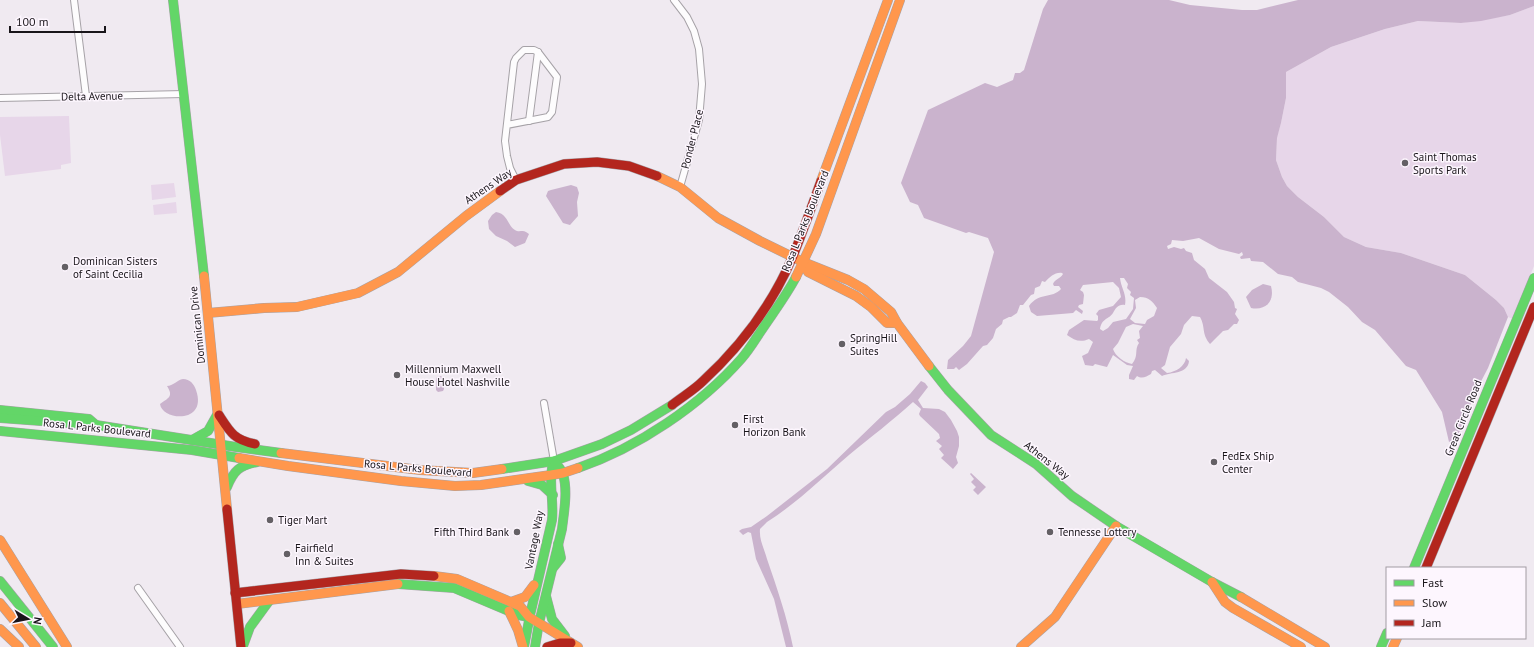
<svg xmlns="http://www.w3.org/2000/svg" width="1534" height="647" font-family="'PT Sans',sans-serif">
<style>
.green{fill:#e7d6e9}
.water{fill:#cab3cd;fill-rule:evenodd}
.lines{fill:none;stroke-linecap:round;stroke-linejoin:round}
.street-casing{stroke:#a6a2a7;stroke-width:8}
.fast-casing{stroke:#a6a2a7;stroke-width:10}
.slow-casing{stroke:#a6a2a7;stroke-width:10}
.jam-casing{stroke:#a6a2a7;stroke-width:10}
.street{stroke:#fdfcfd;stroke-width:6}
.fast{stroke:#63d668;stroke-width:9}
.slow{stroke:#ff974d;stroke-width:9}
.jam{stroke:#b3261e;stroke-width:9}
.poi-dot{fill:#646065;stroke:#fdf6fe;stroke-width:1.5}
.labels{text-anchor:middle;stroke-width:3;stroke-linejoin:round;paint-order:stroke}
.street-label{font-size:11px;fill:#19151a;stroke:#fdf6fe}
.poi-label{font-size:11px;fill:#19151a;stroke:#fdf6fe;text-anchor:start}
</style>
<rect width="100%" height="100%" fill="#f0eaf1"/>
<g class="green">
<polygon points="1534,6 1534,266 1513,319 1508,317 1504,308 1496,300 1465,275 1401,253 1366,247 1344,237 1324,217 1298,197 1287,186 1282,177 1276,160 1277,137 1281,123 1286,98 1286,72 1331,47 1385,29 1418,21 1461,23 1510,15"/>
<polygon points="69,116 71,163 61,165 61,169 5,176 0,135 0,117"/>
<polygon points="174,183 176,197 152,200 151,185"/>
<polygon points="176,202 177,213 154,215 153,205"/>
</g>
<g class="water">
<path d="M1048 0H1169L1190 5 1242 10H1257L1298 0H1534V6L1510 15 1481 21 1461 23 1418 21 1385 29 1331 47 1286 72V98L1281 123 1277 138 1276 160 1282 177 1287 186 1298 197 1324 217 1344 237 1366 247 1401 253 1465 275 1496 300 1504 308 1508 317 1488 368 1475 393 1457 438 1449 442 1442 412 1416 370 1406 366 1375 330 1362 322 1348 307 1329 292 1321 288 1298 282 1292 277 1278 274 1263 262 1251 261 1250 258 1241 259 1240 257 1243 255 1242 252 1239 254 1219 249 1199 238 1183 241 1172 240 1171 244 1167 246 1168 249 1174 247 1181 249 1184 248 1186 251 1192 253 1194 260 1205 269 1209 278 1227 292 1234 302 1235 308 1237 309 1235 314 1239 320 1237 324H1234L1228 330 1223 331 1210 344C1201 333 1206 328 1200 317L1192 316 1184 325 1181 334 1170 347 1165 365 1161 368 1167 373C1176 372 1185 366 1186 358L1189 361C1188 374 1171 372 1162 376L1155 370 1152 371 1151 374C1146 377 1142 379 1137 376L1134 380 1129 379V375L1133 366 1127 365 1113 355 1107 367 1095 364 1093 366 1085 365 1082 356 1088 353 1093 342 1089 339C1080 343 1074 340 1067 335L1069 330 1084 320 1097 321 1098 320V316L1096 314 1099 310 1113 306 1121 297 1119 288 1113 282 1083 285 1080 290 1083 292 1084 295 1083 304 1079 305 1078 307 1083 311 1082 314 1076 310 1073 313 1037 316 1031 312 1029 306C1039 292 1052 299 1061 289L1059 286H1054L1053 284C1055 279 1060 279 1063 274L1062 273C1055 272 1050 277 1045 282L1042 281 1040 286 1035 288 1034 294 1031 295 1023 305H1020L1017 313 1011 317H1009L1003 320 1002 324 996 329 993 338 987 345 983 346 967 364 959 370 956 367 954 369H947L948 360 963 346 971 336 994 252 988 238 969 232 966 233 924 218 918 205 910 202 901 183 928 110 985 83 997 87 1013 80 1015 73H1020L1024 70 1043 9ZM1120 278H1124L1128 284 1127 288 1131 292 1130 295 1134 298 1133 309 1126 319 1113 322 1108 328 1103 331 1100 329C1102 318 1108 320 1113 313 1116 308 1118 304 1125 305 1127 294 1121 288 1120 278ZM1140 297C1149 297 1152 301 1157 308L1154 316 1147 320 1145 324 1135 323 1130 319 1136 308 1135 300ZM1133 324 1143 326 1139 331 1140 338 1137 340 1139 343C1134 350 1139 356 1132 364 1125 363 1115 356 1113 349L1118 343 1126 327Z"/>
<polygon points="571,185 577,187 579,193 577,202 578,216 570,225 563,223 546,196 548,191 551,190"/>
<path d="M496 212C509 214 507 227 517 231 520 232 523 230 526 232L529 234 525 243 515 247 507 241 496 236 489 229 488 221 492 215Z"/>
<path d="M1263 284 1271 286C1275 301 1266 311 1251 308L1246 297 1252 290Z"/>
<polygon points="441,376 443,378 444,389 443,391 438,392 436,390 436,379 437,377"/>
<path d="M183 379C190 379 194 384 196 390 208 424 162 421 160 404 168 398 174 397 167 386 173 386 177 380 183 379Z"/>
<path d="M921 381 925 383 928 387 918 400 923 408 939 409 945 412 951 420 957 431 959 437V446L956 457 958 463 953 469 941 458 944 455 939 449 942 446 936 441 940 438 939 434 920 416 919 414 921 409 913 402C892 421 871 437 849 455 822 478 797 503 767 522L760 529C759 540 764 548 767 559 777 588 787 617 793 647H786L774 599 756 559 751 533 748 532 743 535 739 531 742 529 751 527 767 516 827 469 886 412 895 407 910 394Z"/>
<polygon points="971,473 986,487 978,495 973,490 976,487 971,482 974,479 970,474"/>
</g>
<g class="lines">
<defs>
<g id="street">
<polyline points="74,0 86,96"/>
<polyline points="674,0 687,17 694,31 699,49 702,84 699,120 680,187"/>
<polyline points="0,98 184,94"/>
<polyline points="529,121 538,52"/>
<polyline points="507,125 548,117 552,112 557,77 538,52 534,50 524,50 516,58 514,62 505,141 507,156 510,168 516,180"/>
<polyline points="544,403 554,461"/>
<polyline points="138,588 180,647"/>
</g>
<g id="fast">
<polyline points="173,0 204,276"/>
<polyline points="929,366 948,390 991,435 1036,464 1072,496 1116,526 1212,582 1241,597"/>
<polyline points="0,410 89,419 96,425"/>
<polyline points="0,418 96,425 236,447 281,453"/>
<polyline points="0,431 192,450 239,458"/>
<polyline points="192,440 208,431 217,415"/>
<path d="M578 468C637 448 701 405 742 358 749 350 755 340 761 331 773 313 786 296 796 277"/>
<polyline points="502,469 554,461 602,444 631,430 672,405"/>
<polyline points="528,481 542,485 553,495"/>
<path d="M227 487C234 470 239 466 257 462"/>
<polyline points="553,568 561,558 558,544"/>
<polyline points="1414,568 1534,278"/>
<polyline points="0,581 53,647"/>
<polyline points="398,584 454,588 518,615 529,617"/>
<polyline points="546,596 552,619 565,636"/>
<polyline points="243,646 250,627 269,601"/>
<path d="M524 647 530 615 552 520C554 503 549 485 552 468"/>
<path d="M535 647 539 623 562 529C564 512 568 491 563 474 562 470 557 465 554 461"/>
<polyline points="1381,647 1387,633"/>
</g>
<g id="slow">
<polyline points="657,176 680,187 718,218 760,241 803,262 848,280 864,289 891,312 897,323 929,366"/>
<polyline points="821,181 888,0"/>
<polyline points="803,262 808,272 856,296 871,307 887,323 897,323"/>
<polyline points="204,276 227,509"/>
<polyline points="796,277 816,234 900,0"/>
<polyline points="208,313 264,308 297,307 358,293 398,272 466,216 500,191"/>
<polyline points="281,453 420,470 473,473 502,469"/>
<polyline points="239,458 288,466 401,481 455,486 481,485 551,475 563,473 578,468"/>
<polyline points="0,540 67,647"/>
<polyline points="434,576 457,579 520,606 529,617 578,647"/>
<polyline points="1212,582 1225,602 1233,608 1301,647"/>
<polyline points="1241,597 1325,647"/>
<polyline points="511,602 525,597 534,585"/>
<polyline points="0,603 36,647"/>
<polyline points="237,604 398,584"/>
<polyline points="509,611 518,630 523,647"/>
<polyline points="0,629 19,647"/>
<polyline points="1021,647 1055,617 1116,526"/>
<polyline points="1393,647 1397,638"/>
</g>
<g id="jam">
<polyline points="500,191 516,180 564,164 597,162 629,166 657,176"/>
<path d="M672 405C682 397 694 390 703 381 741 346 773 303 793 256 803 231 812 206 821 181"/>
<path d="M219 415C230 432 234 440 255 444"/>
<polyline points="227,509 241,647"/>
<polyline points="1426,568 1534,307"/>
<polyline points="235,593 401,574 434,576"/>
<polyline points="547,647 560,643 571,643"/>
</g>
</defs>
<use href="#street" class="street-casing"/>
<use href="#fast" class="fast-casing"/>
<use href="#slow" class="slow-casing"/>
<use href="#jam" class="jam-casing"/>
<use href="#street" class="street"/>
<use href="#fast" class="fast"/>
<use href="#slow" class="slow"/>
<use href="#jam" class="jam"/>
</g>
<g class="poi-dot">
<circle cx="1405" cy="163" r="4"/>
<circle cx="65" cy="267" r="4"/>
<circle cx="842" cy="344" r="4"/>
<circle cx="397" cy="375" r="4"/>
<circle cx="735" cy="425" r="4"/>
<circle cx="1214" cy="462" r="4"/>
<circle cx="270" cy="520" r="4"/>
<circle cx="517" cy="532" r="4"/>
<circle cx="1050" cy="532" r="4"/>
<circle cx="287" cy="554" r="4"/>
</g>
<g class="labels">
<g class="street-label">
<text transform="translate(92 96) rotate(-1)" y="4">Delta Avenue</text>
<text transform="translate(692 139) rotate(-76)" y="4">Ponder Place</text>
<text transform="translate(488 186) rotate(-34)" y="4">Athens Way</text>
<text transform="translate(805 221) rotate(-68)" y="4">Rosa L Parks Boulevard</text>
<text transform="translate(197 325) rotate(-96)" y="4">Dominican Drive</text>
<text transform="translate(1463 418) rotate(-68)" y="4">Great Circle Road</text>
<text transform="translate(97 428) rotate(6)" y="4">Rosa L Parks Boulevard</text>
<text transform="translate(1047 460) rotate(38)" y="4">Athens Way</text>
<text transform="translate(418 468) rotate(5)" y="4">Rosa L Parks Boulevard</text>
<text transform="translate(534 540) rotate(-79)" y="4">Vantage Way</text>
</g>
<g class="poi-label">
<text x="1413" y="161">Saint Thomas<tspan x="1413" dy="13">Sports Park</tspan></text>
<text x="73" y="265">Dominican Sisters<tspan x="73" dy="13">of Saint Cecilia</tspan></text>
<text x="850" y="342">SpringHill<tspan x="850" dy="13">Suites</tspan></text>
<text x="405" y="373">Millennium Maxwell<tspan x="405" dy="13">House Hotel Nashville</tspan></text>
<text x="743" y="423">First<tspan x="743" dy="13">Horizon Bank</tspan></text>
<text x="1222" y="460">FedEx Ship<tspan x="1222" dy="13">Center</tspan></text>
<text x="278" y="524">Tiger Mart</text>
<text x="509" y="536" text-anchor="end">Fifth Third Bank</text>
<text x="1058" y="536">Tennesse Lottery</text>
<text x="295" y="552">Fairfield<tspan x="295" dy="13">Inn &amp; Suites</tspan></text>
</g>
</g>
<rect x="1386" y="567" width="140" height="72" fill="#fdf6fe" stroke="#a29ca3"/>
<rect x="1394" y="580" width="20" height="6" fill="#63d668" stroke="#a29ca3"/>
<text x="1422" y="587" font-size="12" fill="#19151a">Fast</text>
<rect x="1394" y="600" width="20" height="6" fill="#ff974d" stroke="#a29ca3"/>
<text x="1422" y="607" font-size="12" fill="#19151a">Slow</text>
<rect x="1394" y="620" width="20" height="6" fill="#b3261e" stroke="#a29ca3"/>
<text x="1422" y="627" font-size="12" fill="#19151a">Jam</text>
<g transform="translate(28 619) rotate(100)" stroke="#fdf6fe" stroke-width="3" paint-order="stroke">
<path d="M0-3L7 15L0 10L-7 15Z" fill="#19151a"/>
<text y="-6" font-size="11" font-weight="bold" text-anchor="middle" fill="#19151a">N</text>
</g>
<path d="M10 26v6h95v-6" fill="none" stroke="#19151a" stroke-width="2"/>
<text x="16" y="26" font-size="12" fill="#19151a" stroke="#fdf6fe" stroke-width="3" paint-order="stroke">100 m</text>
</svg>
